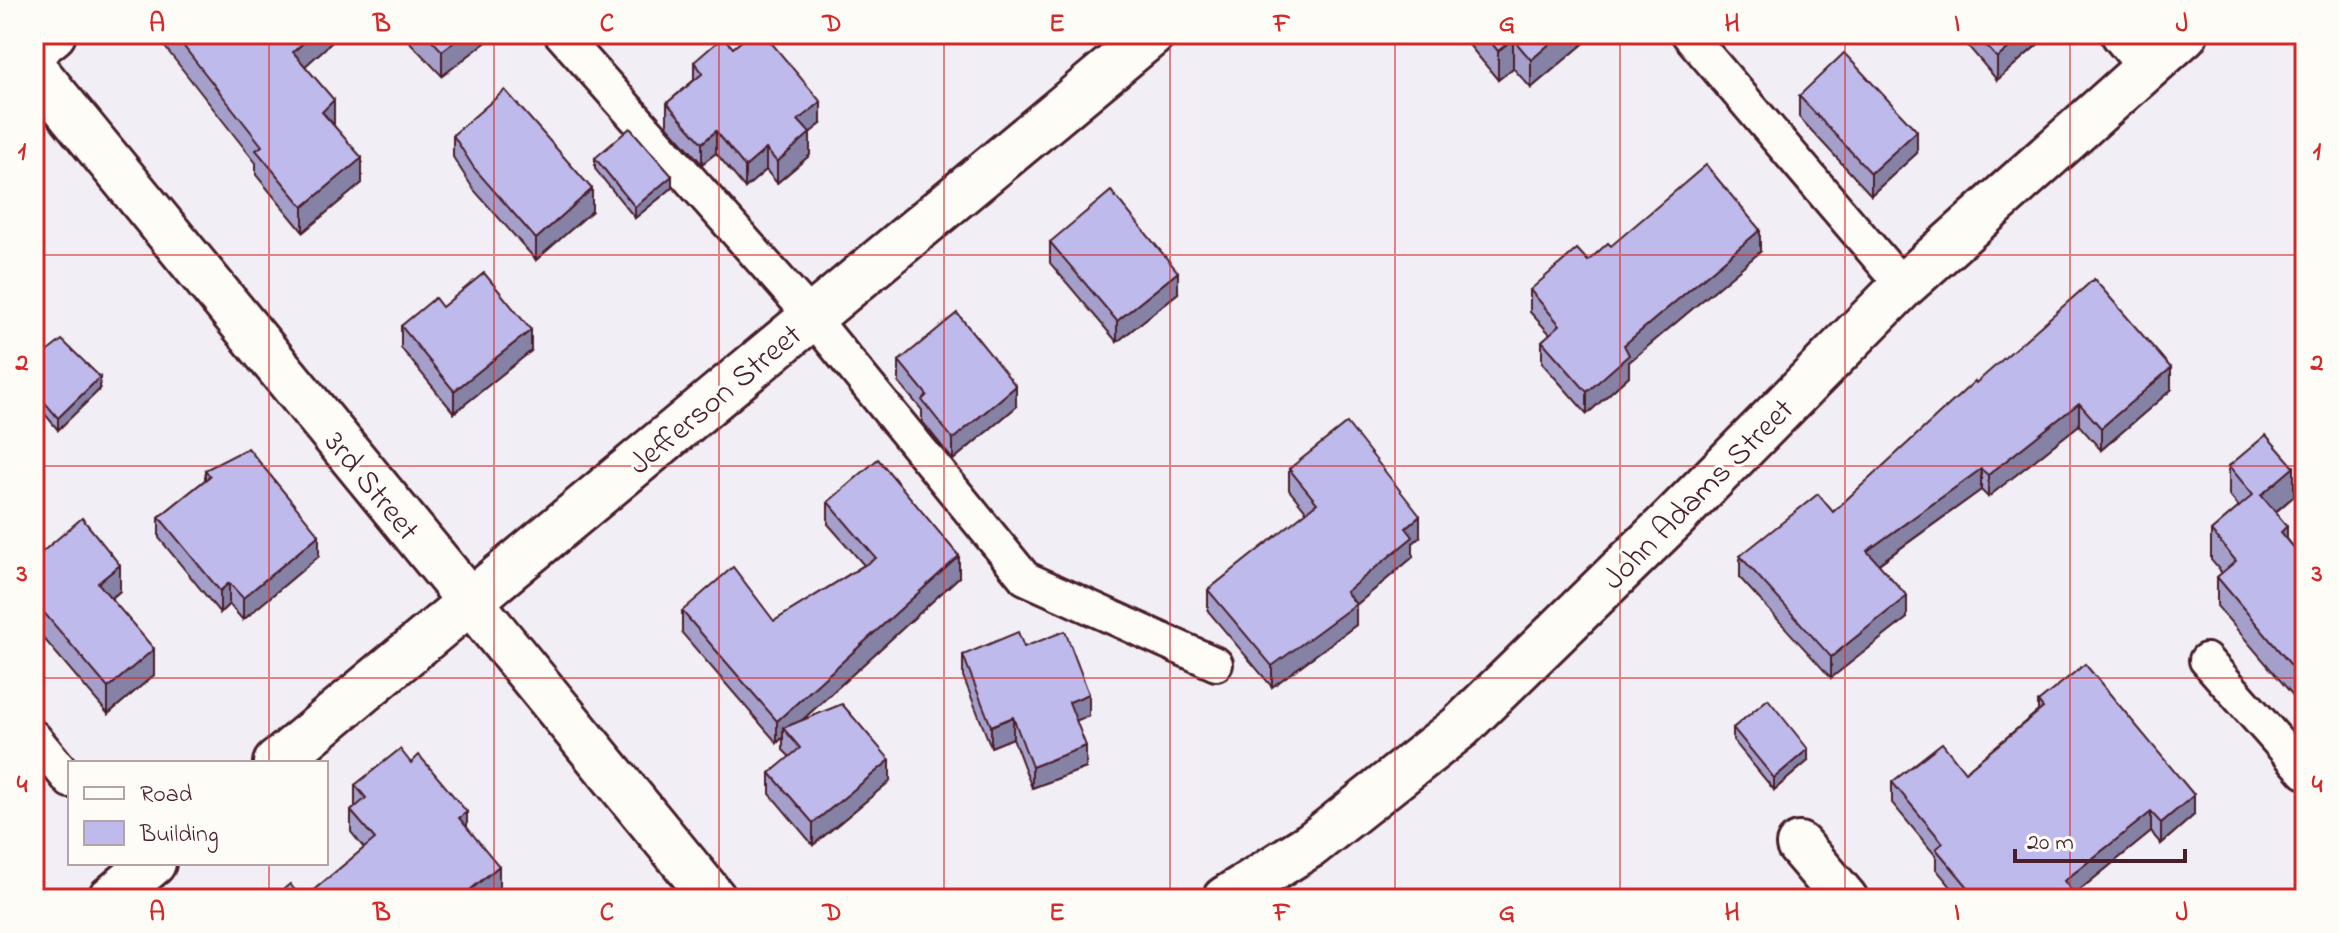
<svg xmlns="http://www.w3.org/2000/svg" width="2339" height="933" font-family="'Indie Flower',sans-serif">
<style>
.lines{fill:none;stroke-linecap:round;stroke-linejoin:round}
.service-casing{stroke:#4a1f2b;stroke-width:38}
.minor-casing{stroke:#4a1f2b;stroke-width:50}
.service{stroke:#fdfcf7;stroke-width:32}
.minor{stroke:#fdfcf7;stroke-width:44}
.wall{fill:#a4a0cb;stroke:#4a1f2b;stroke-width:2}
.shaded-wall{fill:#8682a5;stroke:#4a1f2b;stroke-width:2}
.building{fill:#bfbaec;stroke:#4a1f2b;stroke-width:2}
.grid{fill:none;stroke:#d62828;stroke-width:2;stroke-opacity:0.55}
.labels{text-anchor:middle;stroke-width:6;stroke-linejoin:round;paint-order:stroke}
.street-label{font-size:32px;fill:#4a1f2b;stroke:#fdfcf7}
.neatline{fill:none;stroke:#d62828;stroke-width:3}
.grid-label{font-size:26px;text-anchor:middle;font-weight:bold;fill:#d62828}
</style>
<rect width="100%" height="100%" fill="#f1eff5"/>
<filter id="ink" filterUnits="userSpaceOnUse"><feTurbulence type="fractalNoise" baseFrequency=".0125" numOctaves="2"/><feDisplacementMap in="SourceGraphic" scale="16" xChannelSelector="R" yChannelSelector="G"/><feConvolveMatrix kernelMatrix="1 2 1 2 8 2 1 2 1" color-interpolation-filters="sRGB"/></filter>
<g filter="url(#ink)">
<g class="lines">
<defs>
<g id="service">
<polyline points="561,34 811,316 1025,578 1216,664"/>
<polyline points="1688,34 1903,286"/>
<polyline points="2206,660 2305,772"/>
<polyline points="34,737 70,781"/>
</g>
<g id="minor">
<polyline points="2124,34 2149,64"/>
<polyline points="34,49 53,34"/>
<polyline points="34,69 714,899"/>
<polyline points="276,763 1152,34"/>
<polyline points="1799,845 1845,899"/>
<polyline points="110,899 153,863"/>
<polyline points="1225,899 1312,844 1460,727 1672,520 1903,286 2185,34"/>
</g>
</defs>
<use href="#service" class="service-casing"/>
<use href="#minor" class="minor-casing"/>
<use href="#service" class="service"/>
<use href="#minor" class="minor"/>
</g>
<g class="wall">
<polygon points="161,34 341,34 305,66 362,183 303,232 256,175 256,163 161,42"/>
<polygon points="402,34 490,34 490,39 442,76"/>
<polygon points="1460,34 1595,34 1531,88 1513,68 1498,80"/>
<polygon points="1958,34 2044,34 2044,39 1997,80"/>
<polygon points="694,62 821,124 809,133 810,155 777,183 766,170 745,188 716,153 702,164 667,125 667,103 694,80"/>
<polygon points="1799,96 1917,153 1871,195 1799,117"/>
<polygon points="453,135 592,211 536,260 474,190 453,157"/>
<polygon points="595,158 672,188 635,218 595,169"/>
<polygon points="1050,242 1178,293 1117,342 1050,263"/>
<polygon points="1611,246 1760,252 1629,362 1629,376 1587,414 1542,363 1542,341 1550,334 1530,312 1530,290 1588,261"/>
<polygon points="442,307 531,351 454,413 401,348 401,326"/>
<polygon points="899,361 1016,407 953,460 922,421 922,410 899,383"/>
<polygon points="34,362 100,389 58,430 34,401"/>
<polygon points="1976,383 2171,390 2101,450 2079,425 1988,497 1981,490 1879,564 1907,618 1831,678 1740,578 1740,556 1833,512"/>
<polygon points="2229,466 2294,496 2276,512 2287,539 2305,561 2296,699 2217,606 2217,577 2222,573 2211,560 2211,531 2239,507 2229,495"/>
<polygon points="1289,469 1420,537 1413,543 1413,557 1356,605 1356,625 1272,687 1208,611 1208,590 1307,512 1289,490"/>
<polygon points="205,470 319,556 243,620 229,604 220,613 159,538 159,517 205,480"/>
<polygon points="828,502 959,577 801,721 890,781 813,845 770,794 770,773 790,757 783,750 783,737 777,743 682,633 682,611 774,621 864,565 828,524"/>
<polygon points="34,559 120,591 111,599 154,675 108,714 34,627"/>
<polygon points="1024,647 1089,716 1076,720 1086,768 1032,788 1013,738 991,747 963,676 963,655"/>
<polygon points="2038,702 2194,815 2161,844 2151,832 2071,897 2071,899 1961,899 1936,869 1936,856 1892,803 1892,782 1965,772 2038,711"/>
<polygon points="1733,728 1808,761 1774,790 1733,740"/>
<polygon points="355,785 467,827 499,888 485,899 303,899 364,848 351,832 351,811 355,807"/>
</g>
<g class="shaded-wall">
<polygon points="313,34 341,34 293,77 293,52"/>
<polygon points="464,34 490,34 490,39 442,76 442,51"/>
<polygon points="1561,34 1595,34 1531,88 1531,60"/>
<polygon points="2025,34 2044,34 2044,39 1997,80 1997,58"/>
<polygon points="1513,39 1513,68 1498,80 1498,51"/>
<polygon points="334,100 334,125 322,112"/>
<polygon points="821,102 821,124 798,142 798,120"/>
<polygon points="716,131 716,153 702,164 702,143"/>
<polygon points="1917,131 1917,153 1871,195 1871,173"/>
<polygon points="810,133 810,155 777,183 777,162"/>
<polygon points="766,149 766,170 745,188 745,167"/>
<polygon points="362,158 362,183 303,232 303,207"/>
<polygon points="672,176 672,188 635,218 635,207"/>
<polygon points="592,189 592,211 536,260 536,239"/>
<polygon points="40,220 40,241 34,247 34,225"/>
<polygon points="1760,230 1760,252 1629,362 1629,376 1587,414 1587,392 1624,345"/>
<polygon points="1178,272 1178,293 1117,342 1117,321"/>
<polygon points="531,330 531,351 454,413 454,391"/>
<polygon points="2171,368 2171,390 2101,450 2101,428"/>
<polygon points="100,377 100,389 58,430 58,418"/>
<polygon points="1016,386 1016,407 953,460 953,439"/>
<polygon points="2079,403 2079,425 1988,497 1988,475"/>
<polygon points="2294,467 2294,496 2261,524 2261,495"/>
<polygon points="1981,469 1981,490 1867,572 1867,551"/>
<polygon points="1420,516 1420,537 1413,543 1413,557 1356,605 1356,625 1272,687 1272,666 1346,592 1406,528"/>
<polygon points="2287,526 2287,554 2281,532"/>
<polygon points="319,535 319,556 243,620 243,598"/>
<polygon points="959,556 959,577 788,733 783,728 783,737 777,743 777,721"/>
<polygon points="120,565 120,591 98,609 98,583"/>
<polygon points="229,583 229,604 220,613 220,591"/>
<polygon points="1907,596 1907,618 1831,678 1831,657"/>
<polygon points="154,649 154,675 108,714 108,688"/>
<polygon points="2305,664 2305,693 2296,699 2296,671"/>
<polygon points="1089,694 1089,716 1069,723 1069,702"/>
<polygon points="1013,717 1013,738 991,747 991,726"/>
<polygon points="1086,746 1086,768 1032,788 1032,767"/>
<polygon points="1808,749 1808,761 1774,790 1774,778"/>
<polygon points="890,760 890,781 813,845 813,823"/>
<polygon points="2194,795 2194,815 2161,844 2161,823"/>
<polygon points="467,812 467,834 459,818"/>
<polygon points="2151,812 2151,832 2071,897 2071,899 2060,899 2064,881"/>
<polygon points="499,866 499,888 485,899 459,899"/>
</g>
<g class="building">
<polygon points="174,34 313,34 293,52 334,100 322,112 362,158 303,207 256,150 262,146"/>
<polygon points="426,34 464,34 442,51"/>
<polygon points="750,34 764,34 821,102 798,120 810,133 777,162 766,149 745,167 716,131 702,143 667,103 703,73 694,62 723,37 733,48"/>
<polygon points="1484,34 1561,34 1531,60 1513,39 1498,51"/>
<polygon points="1976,34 2025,34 1997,58"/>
<polygon points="1844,53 1917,131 1871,173 1799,96"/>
<polygon points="505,90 592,189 536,239 474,168 453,135"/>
<polygon points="630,128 672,176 635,207 595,158"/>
<polygon points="1706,165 1760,230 1624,345 1629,355 1587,392 1542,341 1560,325 1530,290 1577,249 1588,261 1608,243 1611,246"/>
<polygon points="1111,191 1178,272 1117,321 1050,242"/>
<polygon points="34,212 40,220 34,225"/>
<polygon points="484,273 531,330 454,391 401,326 435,298 442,307"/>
<polygon points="2094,279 2171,368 2101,428 2079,403 1988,475 1981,469 1867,551 1907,596 1831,657 1740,556 1818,494 1833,512 1975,381 1976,383"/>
<polygon points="957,313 1016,386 953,439 922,400 927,395 899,361"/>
<polygon points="62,340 100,377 58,418 34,390 34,362"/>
<polygon points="1347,423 1420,516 1406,528 1413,537 1346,592 1356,604 1272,666 1208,590 1317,503 1289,469"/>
<polygon points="2266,435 2294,467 2261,495 2287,526 2281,532 2305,561 2305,664 2296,671 2217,577 2236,561 2211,531 2253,495 2229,466"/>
<polygon points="248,448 319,535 243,598 229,583 220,591 159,517 210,476 205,470"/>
<polygon points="878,459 959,556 777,721 682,611 733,567 774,621 876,558 828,502"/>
<polygon points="82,518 120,565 98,583 154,649 108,688 34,601 34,559"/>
<polygon points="1065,631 1089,694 1069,702 1086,746 1032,767 1013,717 991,726 963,655 1018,632 1024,647"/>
<polygon points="2085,664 2194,795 2161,823 2151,812 2064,881 2071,890 2060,899 1978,899 1936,849 1943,843 1892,782 1942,743 1965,772 2043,708 2038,702"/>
<polygon points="1768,699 1808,749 1774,778 1733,728"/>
<polygon points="842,704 890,760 813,823 770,773 800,748 783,728"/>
<polygon points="400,749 411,763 419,755 467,812 459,818 499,866 459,899 303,899 375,839 351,811 366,798 355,785"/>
<polygon points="290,884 302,899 272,899"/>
</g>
</g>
<path class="grid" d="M269 34V763M494 34V899M719 34V899M944 34V899M1170 34V899M1395 34V899M1620 34V899M1845 34V899M2070 34V899M34 255H2305M34 466H2305M34 678H2305M269 863V899"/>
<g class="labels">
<g class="street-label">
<text transform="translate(714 398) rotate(-40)" y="11">Jefferson Street</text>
<text transform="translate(373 485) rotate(51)" y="11">3rd Street</text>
<text transform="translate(1697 493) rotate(-45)" y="11">John Adams Street</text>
</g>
</g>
<rect width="2339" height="933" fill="none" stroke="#fdfcf7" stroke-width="88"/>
<rect x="68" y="761" width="260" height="104" fill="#fdfcf7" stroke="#b5a4a5" stroke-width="2"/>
<rect x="84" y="787" width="40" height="12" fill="#fdfcf7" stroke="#b5a4a5" stroke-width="2"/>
<text x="140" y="801" font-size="24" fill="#4a1f2b">Road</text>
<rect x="84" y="821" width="40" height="24" fill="#bfbaec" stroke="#b5a4a5" stroke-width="2"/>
<text x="140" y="841" font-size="24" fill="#4a1f2b">Building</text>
<path d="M2015 849v12h170v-12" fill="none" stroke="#4a1f2b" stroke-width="4"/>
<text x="2027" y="849" font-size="24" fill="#4a1f2b" stroke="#fdfcf7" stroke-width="6" paint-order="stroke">20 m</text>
<rect x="44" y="44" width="2251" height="845" class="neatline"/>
<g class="grid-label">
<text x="157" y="31">A</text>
<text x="382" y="31">B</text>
<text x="607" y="31">C</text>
<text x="832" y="31">D</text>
<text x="1057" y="31">E</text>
<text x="1282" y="31">F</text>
<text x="1507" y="31">G</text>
<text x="1732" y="31">H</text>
<text x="1957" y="31">I</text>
<text x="2182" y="31">J</text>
<text x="22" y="159">1</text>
<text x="2317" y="159">1</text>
<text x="22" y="370">2</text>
<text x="2317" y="370">2</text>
<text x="22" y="581">3</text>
<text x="2317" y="581">3</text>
<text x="22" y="792">4</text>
<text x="2317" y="792">4</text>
<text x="157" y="920">A</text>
<text x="382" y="920">B</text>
<text x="607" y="920">C</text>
<text x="832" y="920">D</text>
<text x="1057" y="920">E</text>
<text x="1282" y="920">F</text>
<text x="1507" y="920">G</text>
<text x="1732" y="920">H</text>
<text x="1957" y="920">I</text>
<text x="2182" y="920">J</text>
</g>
</svg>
